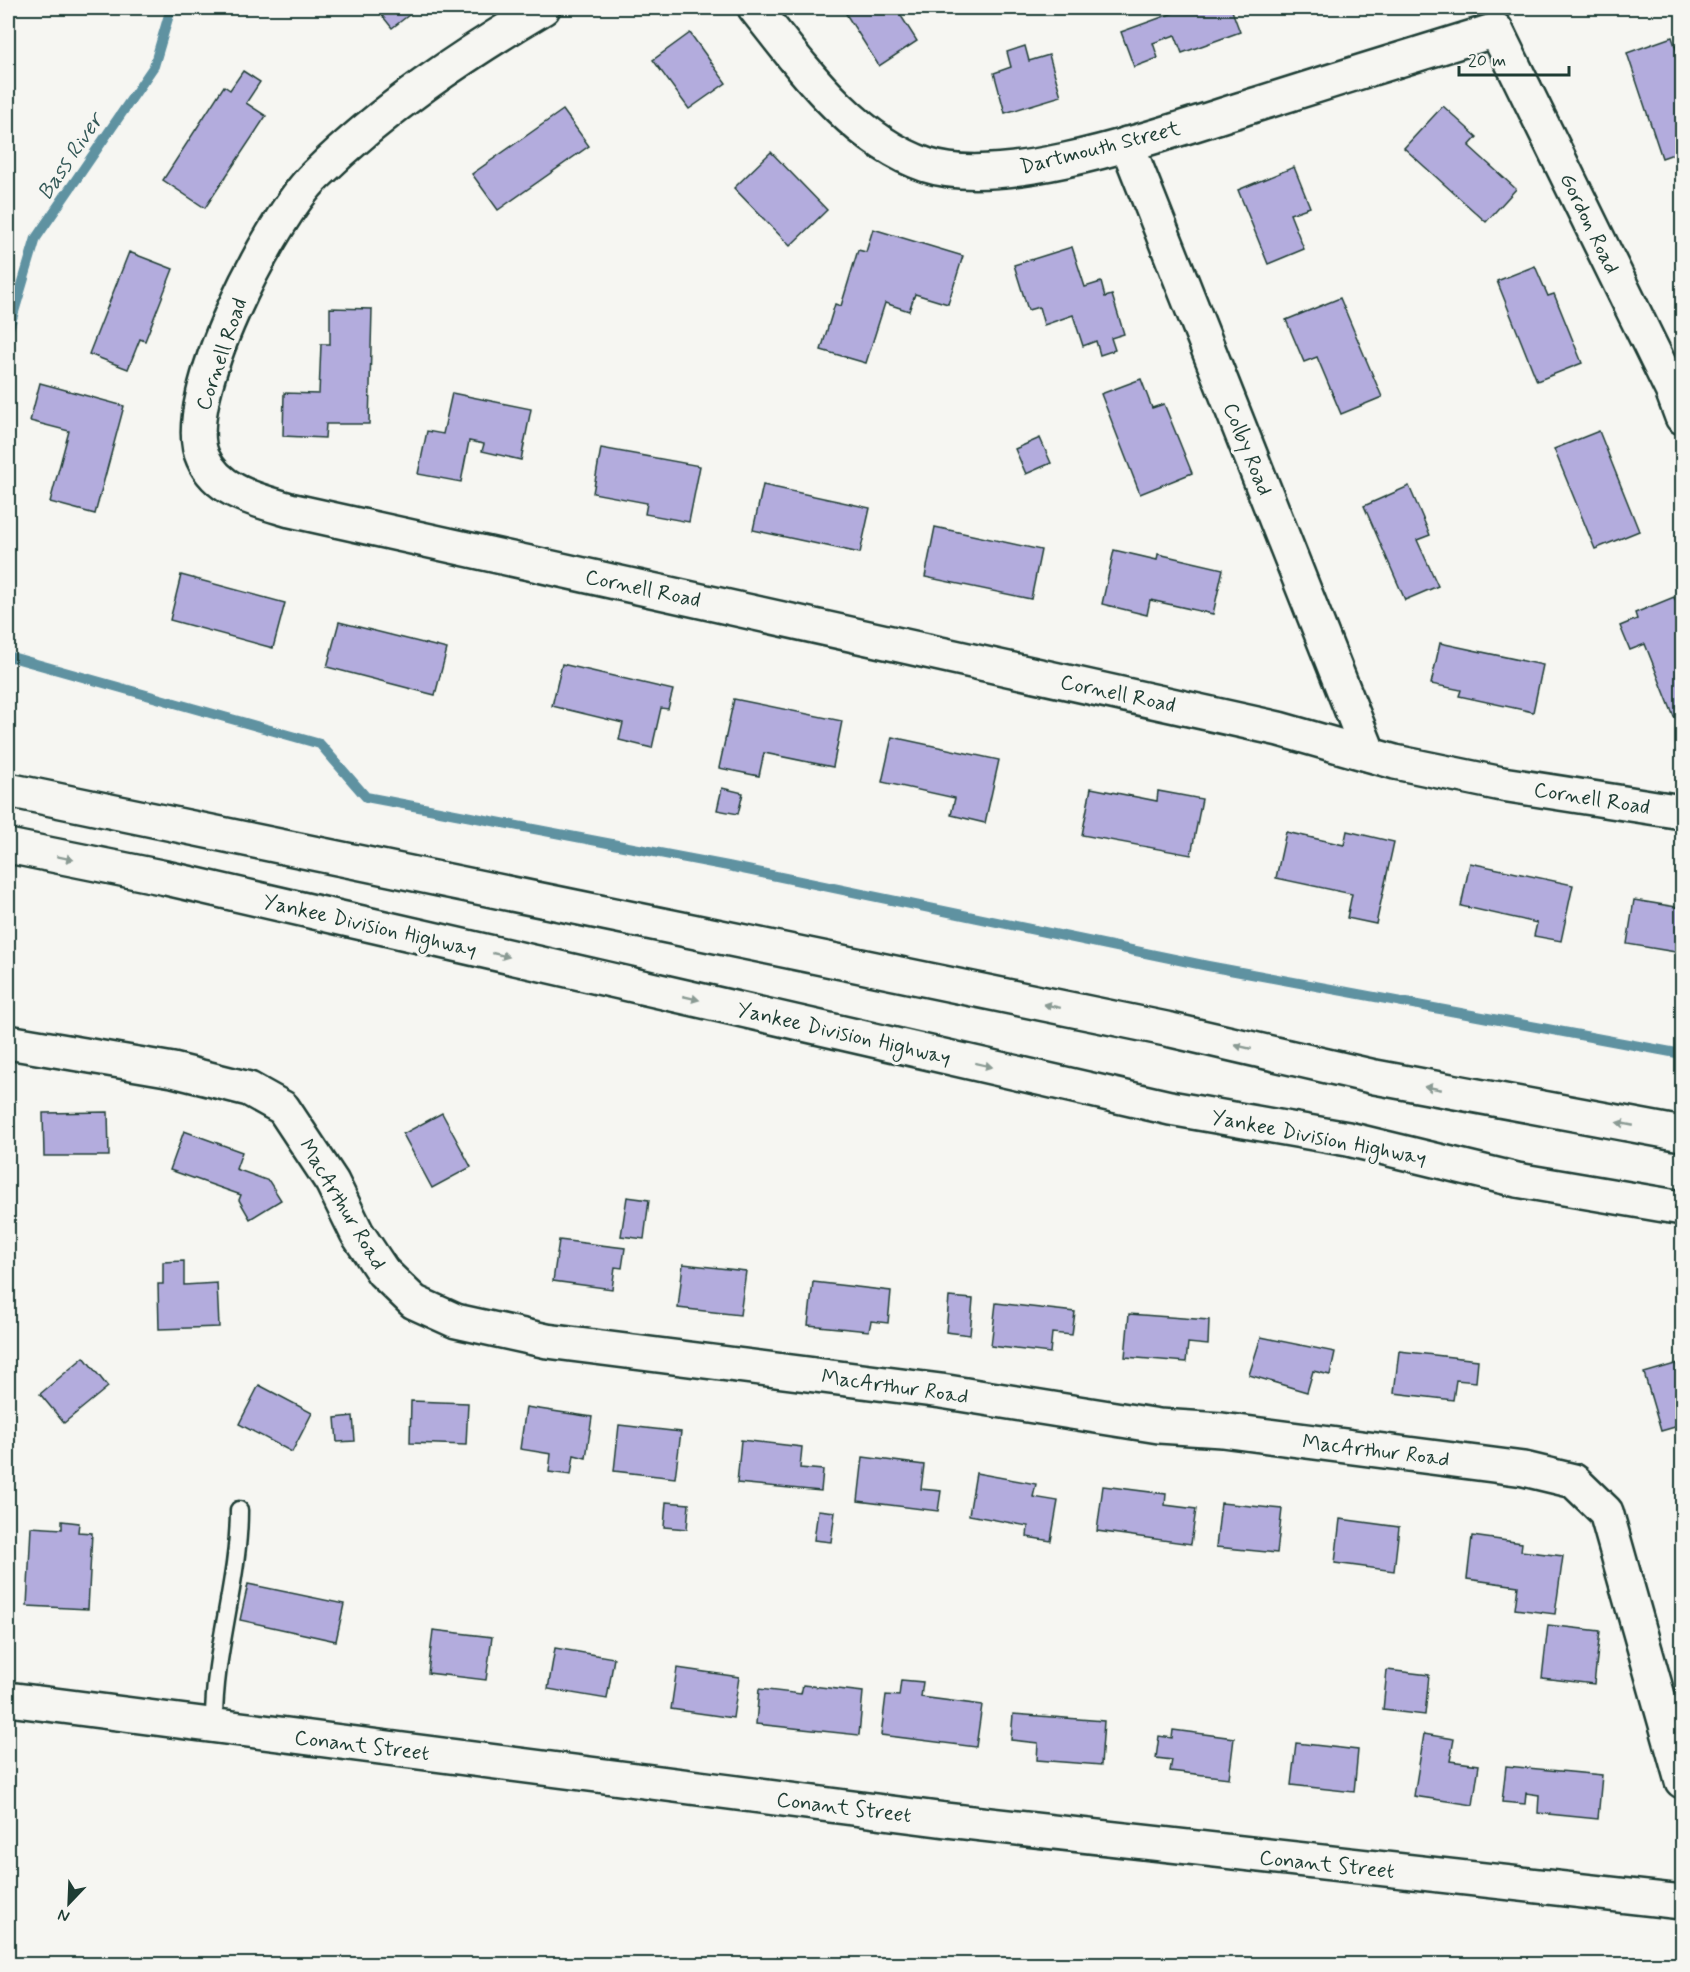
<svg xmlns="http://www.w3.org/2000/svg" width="1690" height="1972" font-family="Mynerve,sans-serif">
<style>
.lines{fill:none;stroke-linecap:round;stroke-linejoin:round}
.stream{stroke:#5f92a1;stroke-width:10}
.building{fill:#b3acdd;stroke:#1f3d34;stroke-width:1.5}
.service-casing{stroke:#1f3d34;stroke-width:21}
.minor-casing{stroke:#1f3d34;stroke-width:38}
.secondary-casing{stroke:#1f3d34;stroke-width:38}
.motorway-casing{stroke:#1f3d34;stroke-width:38}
.service{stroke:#f6f6f2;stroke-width:16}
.minor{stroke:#f6f6f2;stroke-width:33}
.secondary{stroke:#f6f6f2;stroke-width:33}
.motorway{stroke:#f6f6f2;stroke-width:33}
.oneway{fill:#8a9a93}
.labels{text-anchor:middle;stroke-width:6;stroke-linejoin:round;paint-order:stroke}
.street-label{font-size:21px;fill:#1f3d34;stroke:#f6f6f2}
.water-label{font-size:22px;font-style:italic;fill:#345958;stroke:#f6f6f2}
</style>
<rect width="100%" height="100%" fill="#f6f6f2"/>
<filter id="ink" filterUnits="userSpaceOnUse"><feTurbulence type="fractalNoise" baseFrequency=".0167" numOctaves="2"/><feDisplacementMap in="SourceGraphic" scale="12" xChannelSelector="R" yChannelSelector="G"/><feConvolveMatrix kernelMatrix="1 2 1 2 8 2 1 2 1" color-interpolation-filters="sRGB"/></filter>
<g filter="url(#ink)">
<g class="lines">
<g class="stream">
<polyline points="8,332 36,238 154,66 171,8"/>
<polyline points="8,656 320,744 366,797 728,866 1208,966 1682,1054"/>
</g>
</g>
<g class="building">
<polygon points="376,8 418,8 392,28"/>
<polygon points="856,8 896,8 917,41 879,66 846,14"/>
<polygon points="1187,8 1231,8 1240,32 1182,53 1175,35 1153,43 1158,58 1134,67 1121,32"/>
<polygon points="690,33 726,83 689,109 653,60"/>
<polygon points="1672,37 1682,66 1682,151 1662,158 1627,53"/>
<polygon points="1025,46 1029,61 1049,55 1061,96 1005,113 994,73 1011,67 1007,52"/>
<polygon points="243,71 260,82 246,103 266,116 205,208 163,180 224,86 230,90"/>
<polygon points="1443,106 1477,137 1469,146 1516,189 1486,222 1404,148"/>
<polygon points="563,110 589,146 498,210 472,174"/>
<polygon points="771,152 827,210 790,246 734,188"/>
<polygon points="1294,167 1310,207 1290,214 1304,249 1268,264 1238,190"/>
<polygon points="873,229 963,256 948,304 915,294 909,311 885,303 866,363 821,350 835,304 841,306 858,250 866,252"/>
<polygon points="1072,247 1085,287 1101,282 1105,297 1112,295 1124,334 1111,338 1115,350 1100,355 1096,341 1083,346 1073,315 1044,325 1039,307 1028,310 1014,265"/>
<polygon points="129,252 173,269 145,341 140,339 128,369 89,354"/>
<polygon points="1535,266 1548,296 1554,294 1582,363 1537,381 1497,281"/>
<polygon points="1340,298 1382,397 1341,414 1317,357 1304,362 1286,320"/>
<polygon points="330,308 372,309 369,424 326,424 325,438 283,436 284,393 319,394 321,344 330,344"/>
<polygon points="1141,379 1152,408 1164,404 1192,473 1140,494 1101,394"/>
<polygon points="40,383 124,406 95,514 50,502 69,431 30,421"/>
<polygon points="452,393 531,409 521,460 482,451 484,444 469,441 461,482 418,474 427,431 443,434"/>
<polygon points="1599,431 1639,531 1595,549 1554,449"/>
<polygon points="1040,438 1051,463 1026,474 1015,449"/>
<polygon points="601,448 700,466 689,522 645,514 647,503 593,493"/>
<polygon points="763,485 870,508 860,553 753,530"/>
<polygon points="1409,486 1430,535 1417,540 1438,586 1405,600 1364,506"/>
<polygon points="935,527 1041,550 1031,599 925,577"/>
<polygon points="1114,550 1157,560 1158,554 1223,569 1213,614 1150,600 1147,615 1102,604"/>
<polygon points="181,575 285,603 273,648 170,620"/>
<polygon points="1674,597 1682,618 1682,714 1674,717 1645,644 1630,650 1620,626 1637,619 1635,613"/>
<polygon points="339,622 447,649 435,695 327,667"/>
<polygon points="1440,643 1543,665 1533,712 1459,696 1461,690 1431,684"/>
<polygon points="562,664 673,690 668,709 661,708 652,748 619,740 623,723 552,706"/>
<polygon points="734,699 842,721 833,767 764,753 759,776 719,768"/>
<polygon points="892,737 999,760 985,823 951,815 955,798 882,782"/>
<polygon points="722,788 743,793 738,814 717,810"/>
<polygon points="1091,788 1157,801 1158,791 1202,799 1191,855 1082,835"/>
<polygon points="1347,831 1394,842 1376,924 1347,918 1352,894 1276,878 1286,832 1344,845"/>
<polygon points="1470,863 1573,885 1561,941 1534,936 1537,923 1461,906"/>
<polygon points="1634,900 1682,908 1682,953 1627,944"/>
<polygon points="108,1112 109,1156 44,1156 43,1113"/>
<polygon points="442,1113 471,1167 432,1188 403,1134"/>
<polygon points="184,1131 242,1152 236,1169 269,1181 281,1200 250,1219 239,1200 241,1195 170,1170"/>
<polygon points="627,1197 649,1200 644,1239 621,1236"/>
<polygon points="559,1240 625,1248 622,1268 615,1267 612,1289 553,1281"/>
<polygon points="184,1261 184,1285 217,1283 219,1327 159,1329 158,1284 163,1284 163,1262"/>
<polygon points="683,1264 746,1271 740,1315 678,1308"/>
<polygon points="813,1282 891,1291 888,1323 871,1321 869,1331 808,1325"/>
<polygon points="949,1297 973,1299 970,1335 946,1332"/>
<polygon points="996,1303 1075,1312 1072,1335 1052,1333 1050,1353 991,1346"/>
<polygon points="1129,1314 1209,1320 1208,1345 1188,1343 1186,1362 1125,1357"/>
<polygon points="1261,1337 1335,1352 1330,1375 1313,1371 1307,1392 1249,1375"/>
<polygon points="1399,1351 1478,1360 1476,1382 1456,1380 1453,1400 1394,1393"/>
<polygon points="84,1357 108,1387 64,1423 40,1394"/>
<polygon points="1682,1362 1682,1425 1661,1431 1644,1373"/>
<polygon points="259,1385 312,1413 292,1452 239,1424"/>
<polygon points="411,1401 468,1403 466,1445 410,1443"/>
<polygon points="526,1407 592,1417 586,1458 574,1455 571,1475 549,1472 551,1454 520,1449"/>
<polygon points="353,1416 355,1441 337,1442 335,1418"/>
<polygon points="619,1425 681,1432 675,1478 614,1471"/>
<polygon points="741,1440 802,1447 800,1468 823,1470 821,1491 737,1483"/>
<polygon points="863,1457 924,1465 921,1489 941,1491 938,1511 858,1501"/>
<polygon points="976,1473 1036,1484 1033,1497 1058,1501 1051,1541 1027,1537 1028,1526 969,1515"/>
<polygon points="1103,1486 1166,1494 1165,1505 1196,1509 1191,1544 1097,1531"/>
<polygon points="666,1502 689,1504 687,1529 664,1527"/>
<polygon points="1221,1503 1282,1509 1277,1553 1216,1547"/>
<polygon points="818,1510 835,1512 831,1542 814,1540"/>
<polygon points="1340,1519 1399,1527 1394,1571 1335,1563"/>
<polygon points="62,1521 79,1523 78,1532 92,1533 88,1609 27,1606 31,1527 62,1529"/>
<polygon points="1472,1536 1522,1543 1521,1551 1563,1556 1555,1614 1515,1609 1518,1586 1467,1579"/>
<polygon points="248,1584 344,1604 336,1641 240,1620"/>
<polygon points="1548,1625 1600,1631 1594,1684 1542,1678"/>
<polygon points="433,1630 492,1637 486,1680 428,1673"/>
<polygon points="555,1648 614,1658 607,1699 548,1689"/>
<polygon points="677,1668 739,1677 733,1718 671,1709"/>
<polygon points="1387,1670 1429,1675 1425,1715 1383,1710"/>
<polygon points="901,1680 923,1682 921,1697 982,1705 976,1747 881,1735 886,1695 899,1696"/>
<polygon points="803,1685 863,1692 859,1735 756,1724 759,1689 801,1694"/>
<polygon points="1013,1714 1104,1721 1101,1765 1037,1760 1038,1743 1011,1740"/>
<polygon points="1173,1730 1234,1738 1229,1778 1170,1771 1172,1760 1156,1758 1159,1736 1172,1738"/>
<polygon points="1424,1734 1454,1739 1450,1761 1479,1765 1473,1805 1414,1796"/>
<polygon points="1296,1743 1358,1750 1354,1792 1291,1785"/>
<polygon points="1506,1766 1602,1775 1598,1819 1538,1813 1539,1795 1526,1793 1525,1804 1502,1802"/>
</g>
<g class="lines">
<defs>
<path id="service" d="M214 1725C213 1652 239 1582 239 1510"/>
<g id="minor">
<path d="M543 8C462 56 383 109 316 175 272 217 176 401 203 458 218 492 257 500 290 510L1279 729 1395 762 1502 784 1682 812"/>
<path d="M755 8C801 66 853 140 926 165 1008 192 1175 129 1258 104 1337 79 1417 54 1496 30L1672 390 1682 417"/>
<polyline points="1127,144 1369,754"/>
<polyline points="8,1042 173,1070 249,1089 283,1108 332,1182 357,1233 383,1272 414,1302 456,1321 547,1341 941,1391 1159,1426 1222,1430 1524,1469 1574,1481 1606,1512 1682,1781"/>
</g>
<polyline id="secondary" points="8,1699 946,1820 1682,1902"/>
<g id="motorway">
<polyline points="8,790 1171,1030 1375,1077 1682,1134"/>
<polyline points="8,846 166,878 1170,1108 1348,1139 1517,1180 1682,1208"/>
</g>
</defs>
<use href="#service" class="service-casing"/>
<use href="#minor" class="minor-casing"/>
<use href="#secondary" class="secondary-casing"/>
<use href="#motorway" class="motorway-casing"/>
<use href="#service" class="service"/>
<use href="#minor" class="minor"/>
<use href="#secondary" class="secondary"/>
<use href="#motorway" class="motorway"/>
</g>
<defs><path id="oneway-solid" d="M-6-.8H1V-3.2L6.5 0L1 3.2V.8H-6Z" transform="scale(1.5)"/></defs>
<g class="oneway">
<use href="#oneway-solid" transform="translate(65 858) rotate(12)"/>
<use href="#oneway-solid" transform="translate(501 955) rotate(13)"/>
<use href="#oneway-solid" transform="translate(691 998) rotate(13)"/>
<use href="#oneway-solid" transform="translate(1052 1006) rotate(-168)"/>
<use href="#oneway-solid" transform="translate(1243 1047) rotate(-167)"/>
<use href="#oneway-solid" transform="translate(984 1065) rotate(13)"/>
<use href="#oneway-solid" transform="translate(1433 1088) rotate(-169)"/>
<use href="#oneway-solid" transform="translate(1625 1124) rotate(-169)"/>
</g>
</g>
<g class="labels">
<g class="street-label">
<text transform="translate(1100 147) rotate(-14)" y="7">Dartmouth Street</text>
<text transform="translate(1590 223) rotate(64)" y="7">Gordon Road</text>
<text transform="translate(221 354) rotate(-71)" y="7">Cornell Road</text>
<text transform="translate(1248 449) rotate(68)" y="7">Colby Road</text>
<text transform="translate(643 588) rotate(12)" y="7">Cornell Road</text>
<text transform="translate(1118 693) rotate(12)" y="7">Cornell Road</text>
<text transform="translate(1592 798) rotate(9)" y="7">Cornell Road</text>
<text transform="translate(370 925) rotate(13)" y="7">Yankee Division Highway</text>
<text transform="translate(844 1033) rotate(13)" y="7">Yankee Division Highway</text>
<text transform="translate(1319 1137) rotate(11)" y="7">Yankee Division Highway</text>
<text transform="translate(343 1204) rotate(59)" y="7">MacArthur Road</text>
<text transform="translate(895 1386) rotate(8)" y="7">MacArthur Road</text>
<text transform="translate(1376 1450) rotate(7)" y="7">MacArthur Road</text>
<text transform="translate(362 1745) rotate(7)" y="7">Conant Street</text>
<text transform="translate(844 1807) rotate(7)" y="7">Conant Street</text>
<text transform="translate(1327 1864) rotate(6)" y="7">Conant Street</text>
</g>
<g class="water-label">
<text transform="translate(69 156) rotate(-56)" y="8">Bass River</text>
</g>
</g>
<rect width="1690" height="1972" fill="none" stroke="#f6f6f2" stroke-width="30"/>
<rect x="15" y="15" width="1660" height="1942" fill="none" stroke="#1f3d34" stroke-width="2" filter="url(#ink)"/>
<g transform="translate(69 1903) rotate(203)" stroke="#f6f6f2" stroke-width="4.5" paint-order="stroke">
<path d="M0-4.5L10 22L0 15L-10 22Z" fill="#1f3d34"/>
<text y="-9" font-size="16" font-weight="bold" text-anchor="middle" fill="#1f3d34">N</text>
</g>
<path d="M1459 66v9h110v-9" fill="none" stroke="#1f3d34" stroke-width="3"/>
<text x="1468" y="66" font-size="18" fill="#1f3d34" stroke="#f6f6f2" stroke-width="4.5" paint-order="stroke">20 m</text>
</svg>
